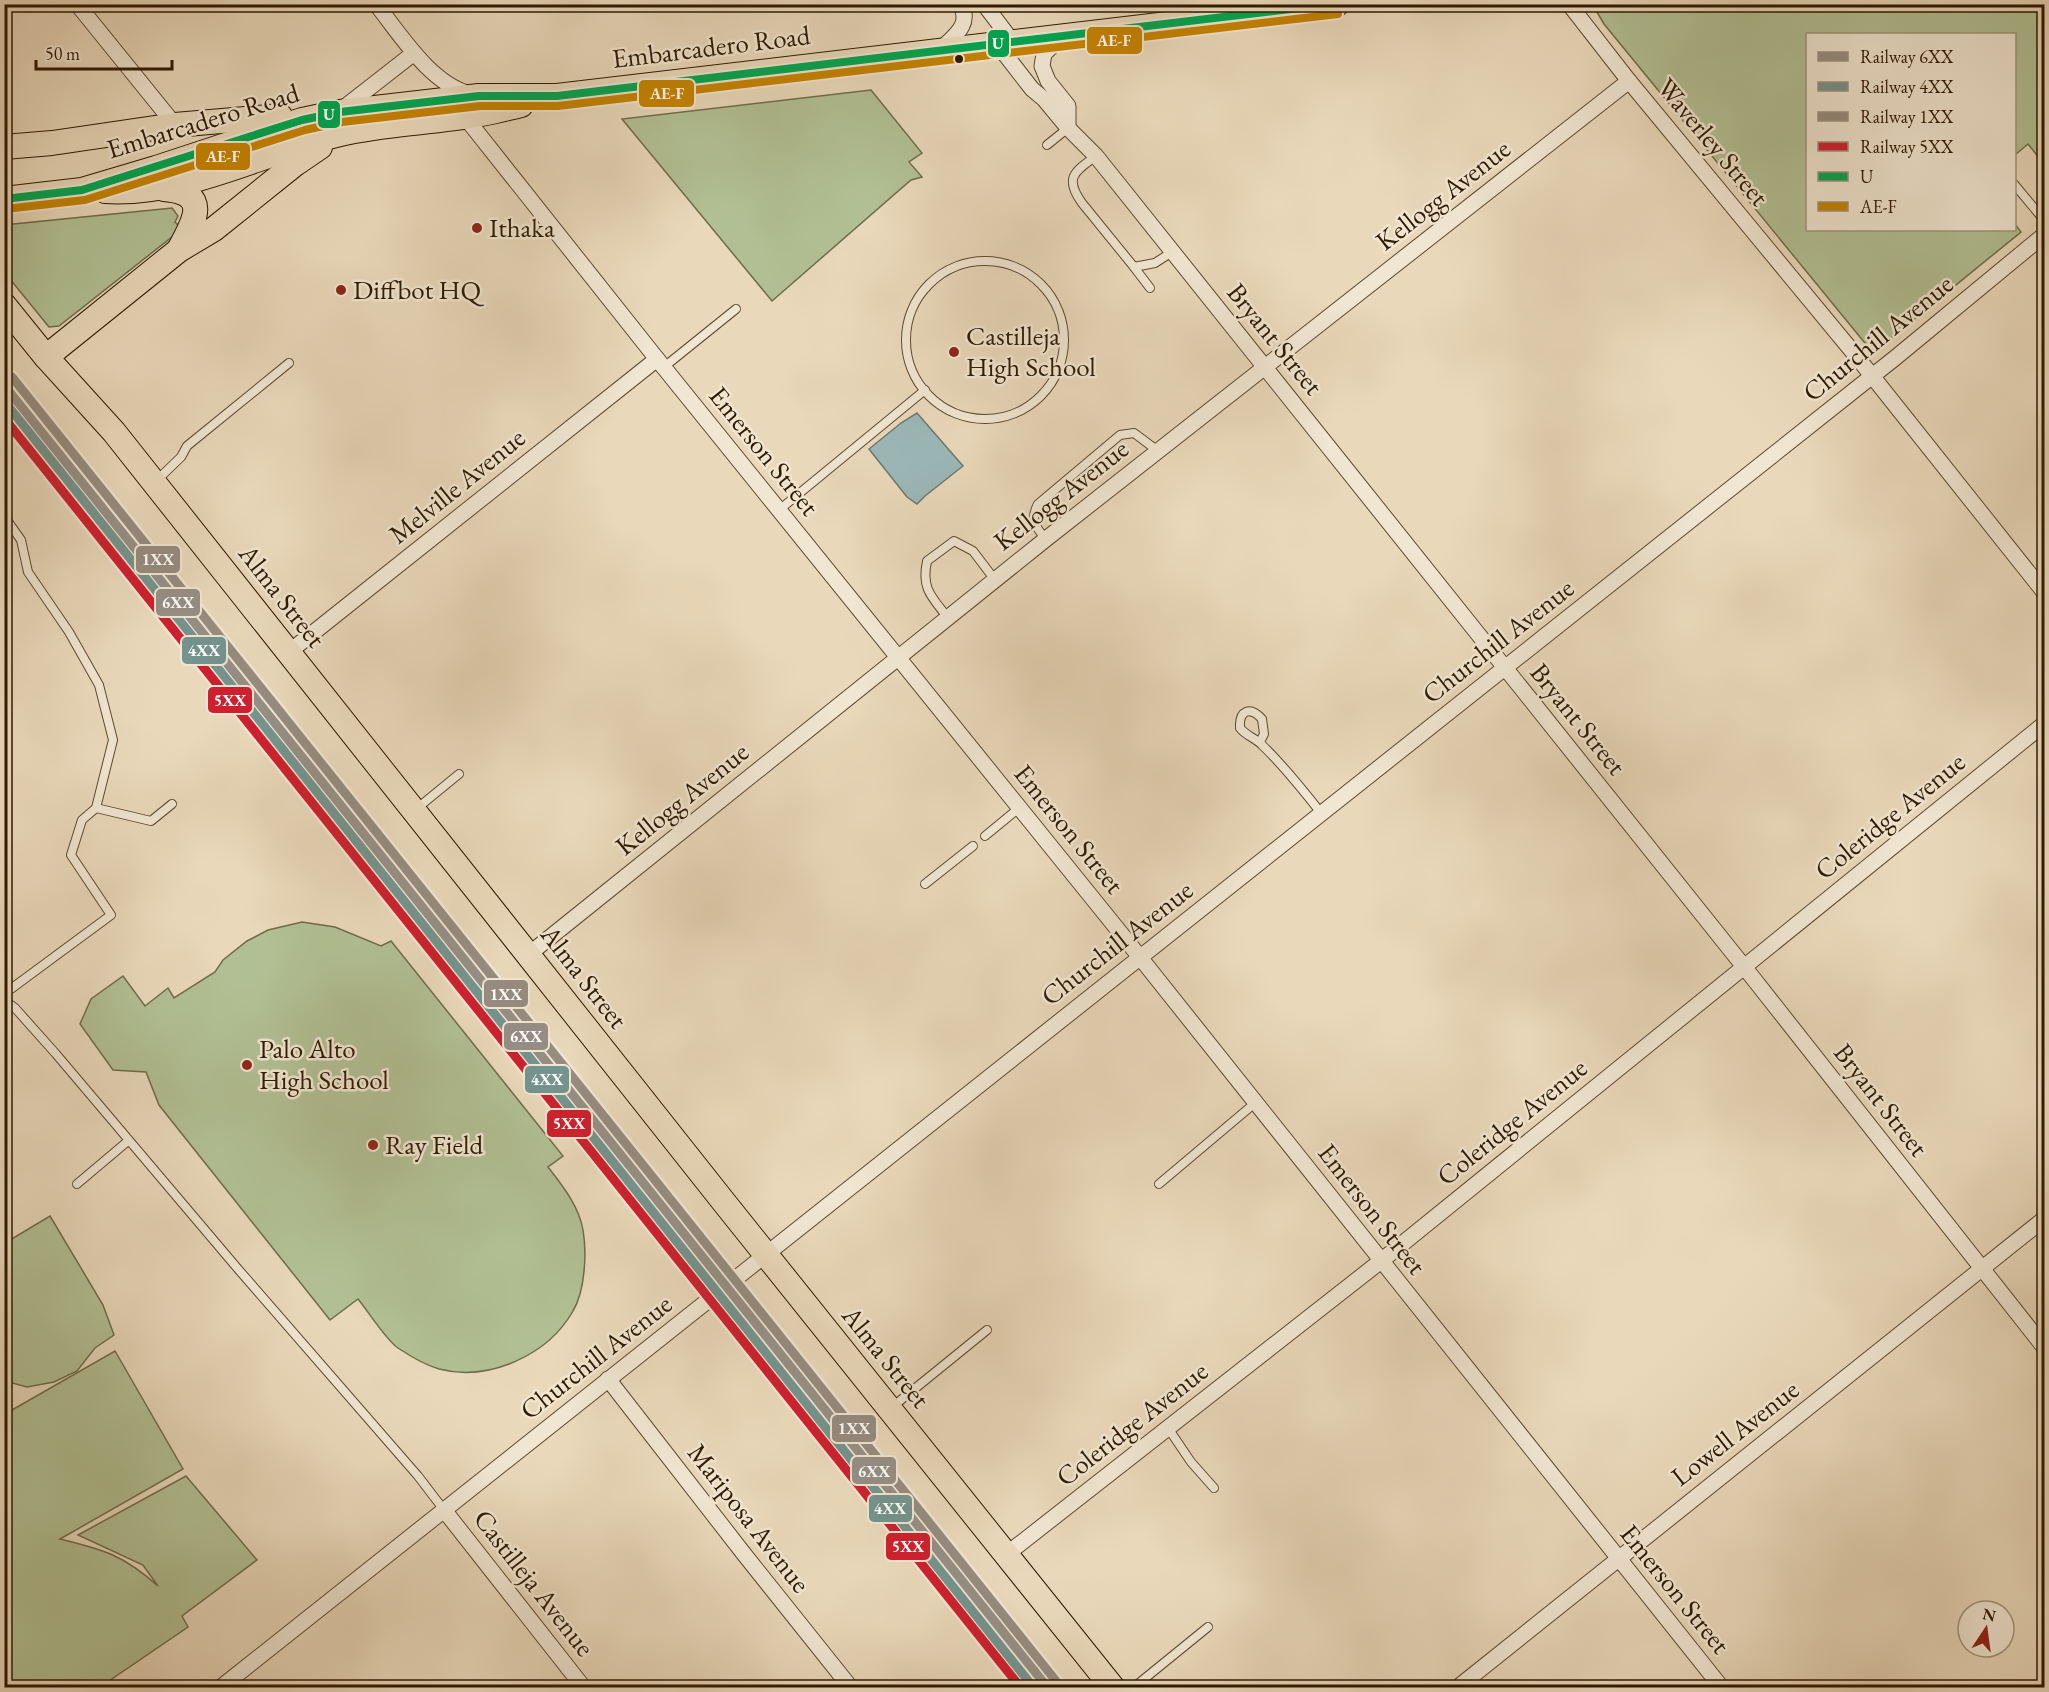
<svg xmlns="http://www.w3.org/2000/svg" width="2049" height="1692" font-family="'EB Garamond',serif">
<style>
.green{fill:#b1c094;stroke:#706c4a;stroke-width:1.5}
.water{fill:#9bb8b9;stroke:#6f786f;stroke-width:1.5}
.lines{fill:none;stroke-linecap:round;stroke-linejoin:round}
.lane-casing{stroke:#5d492f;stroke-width:10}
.street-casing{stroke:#5d492f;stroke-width:17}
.primary-casing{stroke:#2e1901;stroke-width:26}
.lane{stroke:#f1e6d2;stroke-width:8}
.street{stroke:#f1e6d2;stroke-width:15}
.primary{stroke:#e9d8ba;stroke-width:24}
.bus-1-casing{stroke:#f1e6d2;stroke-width:12}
.bus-2-casing{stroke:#f1e6d2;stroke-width:12}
.bus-1{stroke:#00a651;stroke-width:8}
.bus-2{stroke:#c58300;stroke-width:8}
.rail-1-casing{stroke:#f1e6d2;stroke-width:14}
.rail-2-casing{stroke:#f1e6d2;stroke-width:14}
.rail-3-casing{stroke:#f1e6d2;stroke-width:14}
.rail-4-casing{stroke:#f1e6d2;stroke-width:14}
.rail-1{stroke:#968f86;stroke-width:9}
.rail-2{stroke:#74948f;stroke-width:9}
.rail-3{stroke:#968c80;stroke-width:9}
.rail-4{stroke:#ce202f;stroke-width:9}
.bus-dot{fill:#2e1901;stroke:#f1e6d2;stroke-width:2}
.poi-dot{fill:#8f2418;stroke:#f1e6d2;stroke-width:2}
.labels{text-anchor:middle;stroke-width:5;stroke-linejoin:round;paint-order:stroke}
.street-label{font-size:27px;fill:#2e1901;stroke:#f1e6d2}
.poi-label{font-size:27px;fill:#2e1901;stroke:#f1e6d2;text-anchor:start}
.line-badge{stroke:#f1e6d2;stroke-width:2}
.badge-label{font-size:16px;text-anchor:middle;font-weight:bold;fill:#fff}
</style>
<rect width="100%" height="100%" fill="#e9d8ba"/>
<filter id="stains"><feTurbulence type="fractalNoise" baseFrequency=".00333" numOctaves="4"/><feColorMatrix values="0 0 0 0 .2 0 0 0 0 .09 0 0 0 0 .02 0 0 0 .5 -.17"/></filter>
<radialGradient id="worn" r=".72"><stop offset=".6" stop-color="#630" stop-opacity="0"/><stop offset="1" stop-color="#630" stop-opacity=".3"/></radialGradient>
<g class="green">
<polygon points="1598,4 2044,5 2044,164 2028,144 2015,155 2014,34 1808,34 1808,230 2014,230 2015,224 2021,232 1881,346 1875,349 1869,348 1604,24 1597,12"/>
<polygon points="871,90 922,153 909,162 922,177 911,180 772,301 622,119"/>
<polygon points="172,208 178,216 175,222 182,229 59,326 49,327 5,273 4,225"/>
<path d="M302 922 335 927 381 946 391 941 563 1156 548 1167C562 1185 579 1206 583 1230 587 1253 585 1291 573 1311 548 1355 489 1382 439 1369 425 1365 410 1356 398 1348 386 1340 368 1311 358 1299L330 1320 159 1105 146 1072 113 1070 80 1024 91 999 123 976 145 1006 168 988 174 998 215 972 223 960 247 941 268 930Z"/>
<polygon points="50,1216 103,1305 114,1335 95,1348 77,1371 54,1382 27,1387 5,1381 5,1243"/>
<path d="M115 1351 183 1469 60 1539C105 1550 123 1555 158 1586L143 1565 78 1535 186 1476 257 1560 182 1616 188 1627 100 1687H8L4 1681 5 1414Z"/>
</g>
<polygon class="water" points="917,413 963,466 925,496 917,504 907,497 869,449 901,423"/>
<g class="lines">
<defs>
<g id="lane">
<polyline points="1047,145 1068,128"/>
<path d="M1096 156C1074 172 1064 178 1082 203L1134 267 1155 263 1172 252"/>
<polyline points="2014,184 2044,220"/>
<circle cx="985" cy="340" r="79"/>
<polyline points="1134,267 1150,288"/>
<polyline points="664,367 736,309"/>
<polyline points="155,482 181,457 187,446 289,363"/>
<polyline points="779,510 925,390"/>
<polyline points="4,516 21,540 28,572 69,632 99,685 113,740 96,808 82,820 71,855 111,915 4,994"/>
<path d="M1046 539C1035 527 1030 519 1038 504L1120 435 1134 433 1158 451"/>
<path d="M948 618C932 597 921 589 927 561L954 541 973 551 995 580"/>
<path d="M1260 742 1264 734 1262 719C1250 706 1239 710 1240 728 1246 736 1256 738 1262 745 1284 766 1303 790 1321 813"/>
<polyline points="96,808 151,821 172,804"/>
<polyline points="415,810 459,774"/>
<polyline points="985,836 1019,808"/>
<polyline points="925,884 973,846"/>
<polyline points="4,1000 15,1008 56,1054 238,1269 418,1476 444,1510"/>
<polyline points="77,1184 128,1141"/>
<polyline points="1159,1184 1255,1103"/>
<polyline points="891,1408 987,1330"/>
<polyline points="1168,1428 1191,1462 1214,1488"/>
<polyline points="1133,1688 1208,1627"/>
</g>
<g id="street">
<polyline points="77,4 175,125"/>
<path d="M376 4C400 34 431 85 471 94"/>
<polyline points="984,4 1006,33 1004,53 1032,89 1044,99 1068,128 1096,156 1753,978 2044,1347"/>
<polyline points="1569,4 1629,81 1857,357 2044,592"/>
<polyline points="1062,36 1044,54 1042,66 1048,81 1068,106 1068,128"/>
<path d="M940 50C953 37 973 24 960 4"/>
<polyline points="341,110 414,53"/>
<polyline points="465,117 657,359 1123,936 1722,1688"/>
<polyline points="289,652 657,359"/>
<polyline points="528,955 1046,539 1629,81"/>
<polyline points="608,1379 744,1554 851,1688"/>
<polyline points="444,1510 584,1688"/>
<polyline points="1007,1554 1381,1261 2044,724"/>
<polyline points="220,1688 1895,358 2044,235"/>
<polyline points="1457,1688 2044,1219"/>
</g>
<g id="primary">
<polyline points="4,147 52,143 175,125 280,116"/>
<path d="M164 189C210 193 196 219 180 248"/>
<path d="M105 191C187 196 262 152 340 134 387 123 435 123 481 114 495 112 508 108 521 105"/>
<polyline points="4,199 82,190 156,168 302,120 340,112 479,96 557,96 1337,4"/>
<polyline points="4,305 46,357 114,432 723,1201 1113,1688"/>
<polyline points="46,357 179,250 214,229 295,164 320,147"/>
</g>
</defs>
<use href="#lane" class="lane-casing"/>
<use href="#street" class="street-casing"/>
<use href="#primary" class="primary-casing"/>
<use href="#lane" class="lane"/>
<use href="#street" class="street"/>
<use href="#primary" class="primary"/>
<defs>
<polyline id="bus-1" points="4,199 82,190 302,120 340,112 479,96 557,96 1333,4"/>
<polyline id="bus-2" points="5,209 85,200 305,130 342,122 480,106 558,106 1338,14"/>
</defs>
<use href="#bus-1" class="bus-1-casing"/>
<use href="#bus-2" class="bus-2-casing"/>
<use href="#bus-1" class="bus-1"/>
<use href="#bus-2" class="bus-2"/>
<defs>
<polyline id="rail-1" points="4,385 1048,1688"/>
<polyline id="rail-2" points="4,401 1034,1688"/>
<polyline id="rail-3" points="12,377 1056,1681"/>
<polyline id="rail-4" points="4,418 1021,1688"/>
</defs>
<use href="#rail-1" class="rail-1-casing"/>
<use href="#rail-2" class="rail-2-casing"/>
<use href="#rail-3" class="rail-3-casing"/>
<use href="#rail-4" class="rail-4-casing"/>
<use href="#rail-1" class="rail-1"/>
<use href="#rail-2" class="rail-2"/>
<use href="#rail-3" class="rail-3"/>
<use href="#rail-4" class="rail-4"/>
</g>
<circle class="bus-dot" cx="959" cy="59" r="5"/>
<g class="poi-dot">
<circle cx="477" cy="228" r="6"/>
<circle cx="341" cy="290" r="6"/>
<circle cx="954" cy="352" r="6"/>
<circle cx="247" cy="1065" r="6"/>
<circle cx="373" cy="1145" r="6"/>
</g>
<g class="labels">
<g class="street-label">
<text transform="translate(711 47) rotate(-7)" y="9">Embarcadero Road</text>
<text transform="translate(203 121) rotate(-17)" y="9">Embarcadero Road</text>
<text transform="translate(1713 142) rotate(50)" y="9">Waverley Street</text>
<text transform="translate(1443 195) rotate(-38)" y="9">Kellogg Avenue</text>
<text transform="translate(1878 338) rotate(-39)" y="9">Churchill Avenue</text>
<text transform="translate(1275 339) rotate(51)" y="9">Bryant Street</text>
<text transform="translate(764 451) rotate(51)" y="9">Emerson Street</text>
<text transform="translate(457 486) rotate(-39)" y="9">Melville Avenue</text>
<text transform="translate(1061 495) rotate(-38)" y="9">Kellogg Avenue</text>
<text transform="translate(282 596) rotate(52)" y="9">Alma Street</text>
<text transform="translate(1498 641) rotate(-38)" y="9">Churchill Avenue</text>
<text transform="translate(1578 719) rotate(51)" y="9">Bryant Street</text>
<text transform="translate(682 799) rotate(-39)" y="9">Kellogg Avenue</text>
<text transform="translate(1890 816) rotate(-39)" y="9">Coleridge Avenue</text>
<text transform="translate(1069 829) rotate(51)" y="9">Emerson Street</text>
<text transform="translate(1117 943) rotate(-38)" y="9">Churchill Avenue</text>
<text transform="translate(584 977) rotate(52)" y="9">Alma Street</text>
<text transform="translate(1881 1100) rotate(52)" y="9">Bryant Street</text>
<text transform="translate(1512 1122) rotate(-39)" y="9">Coleridge Avenue</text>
<text transform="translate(1372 1209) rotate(52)" y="9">Emerson Street</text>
<text transform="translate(596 1357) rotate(-38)" y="9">Churchill Avenue</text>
<text transform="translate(886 1357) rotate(51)" y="9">Alma Street</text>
<text transform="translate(1132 1424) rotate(-38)" y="9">Coleridge Avenue</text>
<text transform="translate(1735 1433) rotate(-38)" y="9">Lowell Avenue</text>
<text transform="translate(749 1518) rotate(52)" y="9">Mariposa Avenue</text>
<text transform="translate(534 1583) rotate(52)" y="9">Castilleja Avenue</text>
<text transform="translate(1675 1589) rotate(51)" y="9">Emerson Street</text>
</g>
<g class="poi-label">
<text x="489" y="237">Ithaka</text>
<text x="353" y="299">Diffbot HQ</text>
<text x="966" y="345">Castilleja<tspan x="966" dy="31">High School</tspan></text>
<text x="259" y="1058">Palo Alto<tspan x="259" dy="31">High School</tspan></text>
<text x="385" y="1154">Ray Field</text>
</g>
</g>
<g class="line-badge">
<rect x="1086" y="26" width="57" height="29" rx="6" fill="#c58300"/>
<rect x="987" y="29" width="23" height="29" rx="6" fill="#00a651"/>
<rect x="638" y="79" width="57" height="29" rx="6" fill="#c58300"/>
<rect x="317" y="100" width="24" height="29" rx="6" fill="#00a651"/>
<rect x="195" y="142" width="56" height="29" rx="6" fill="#c58300"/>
<rect x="135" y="545" width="46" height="29" rx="6" fill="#968c80"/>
<rect x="155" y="588" width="46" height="29" rx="6" fill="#968f86"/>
<rect x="181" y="636" width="46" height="29" rx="6" fill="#74948f"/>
<rect x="207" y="686" width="46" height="28" rx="6" fill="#ce202f"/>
<rect x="483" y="979" width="46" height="29" rx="6" fill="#968c80"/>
<rect x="503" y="1022" width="46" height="29" rx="6" fill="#968f86"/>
<rect x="524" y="1065" width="46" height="29" rx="6" fill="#74948f"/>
<rect x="546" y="1109" width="46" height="29" rx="6" fill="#ce202f"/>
<rect x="831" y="1414" width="46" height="29" rx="6" fill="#968c80"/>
<rect x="851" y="1456" width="46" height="29" rx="6" fill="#968f86"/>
<rect x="868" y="1494" width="45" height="29" rx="6" fill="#74948f"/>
<rect x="885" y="1532" width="46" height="29" rx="6" fill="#ce202f"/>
</g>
<g class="badge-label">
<text x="1114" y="46">AE-F</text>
<text x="998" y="49">U</text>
<text x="667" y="99">AE-F</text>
<text x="329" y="120">U</text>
<text x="223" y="162">AE-F</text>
<text x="158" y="565">1XX</text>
<text x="178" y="608">6XX</text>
<text x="204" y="656">4XX</text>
<text x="230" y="706">5XX</text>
<text x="506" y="1000">1XX</text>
<text x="526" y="1042">6XX</text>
<text x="547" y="1085">4XX</text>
<text x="569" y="1129">5XX</text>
<text x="854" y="1434">1XX</text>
<text x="874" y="1477">6XX</text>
<text x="890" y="1514">4XX</text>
<text x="908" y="1552">5XX</text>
</g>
<rect width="2049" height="1692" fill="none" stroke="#e9d8ba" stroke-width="24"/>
<rect x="6" y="6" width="2037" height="1680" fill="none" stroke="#2e1901" stroke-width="3"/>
<rect x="12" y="12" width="2025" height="1668" fill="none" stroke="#2e1901" stroke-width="1.5"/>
<rect x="1806" y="33" width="210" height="198" fill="#f1e6d2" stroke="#a3947e" stroke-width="1.5"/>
<rect x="1818" y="52" width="30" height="9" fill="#968f86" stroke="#a3947e" stroke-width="1.5"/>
<text x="1860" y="63" font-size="18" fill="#2e1901">Railway 6XX</text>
<rect x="1818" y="82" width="30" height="9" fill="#74948f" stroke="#a3947e" stroke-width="1.5"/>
<text x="1860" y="93" font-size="18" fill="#2e1901">Railway 4XX</text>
<rect x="1818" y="112" width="30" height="9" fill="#968c80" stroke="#a3947e" stroke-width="1.5"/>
<text x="1860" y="123" font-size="18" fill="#2e1901">Railway 1XX</text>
<rect x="1818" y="142" width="30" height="9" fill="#ce202f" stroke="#a3947e" stroke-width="1.5"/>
<text x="1860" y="153" font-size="18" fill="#2e1901">Railway 5XX</text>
<rect x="1818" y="172" width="30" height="9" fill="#00a651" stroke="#a3947e" stroke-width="1.5"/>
<text x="1860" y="183" font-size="18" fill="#2e1901">U</text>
<rect x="1818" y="202" width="30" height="9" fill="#c58300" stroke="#a3947e" stroke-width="1.5"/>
<text x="1860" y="213" font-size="18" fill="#2e1901">AE-F</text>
<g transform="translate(1986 1629) rotate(13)"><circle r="28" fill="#f1e6d2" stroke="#a3947e" stroke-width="1.5"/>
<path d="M0-4.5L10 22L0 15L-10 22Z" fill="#8f2418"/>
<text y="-9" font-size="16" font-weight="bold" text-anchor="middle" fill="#2e1901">N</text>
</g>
<path d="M36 60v9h136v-9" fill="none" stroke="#2e1901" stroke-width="3"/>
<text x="45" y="60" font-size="18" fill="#2e1901" stroke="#f1e6d2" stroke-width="4.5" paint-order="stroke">50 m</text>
<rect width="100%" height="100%" filter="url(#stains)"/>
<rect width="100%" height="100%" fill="url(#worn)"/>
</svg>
